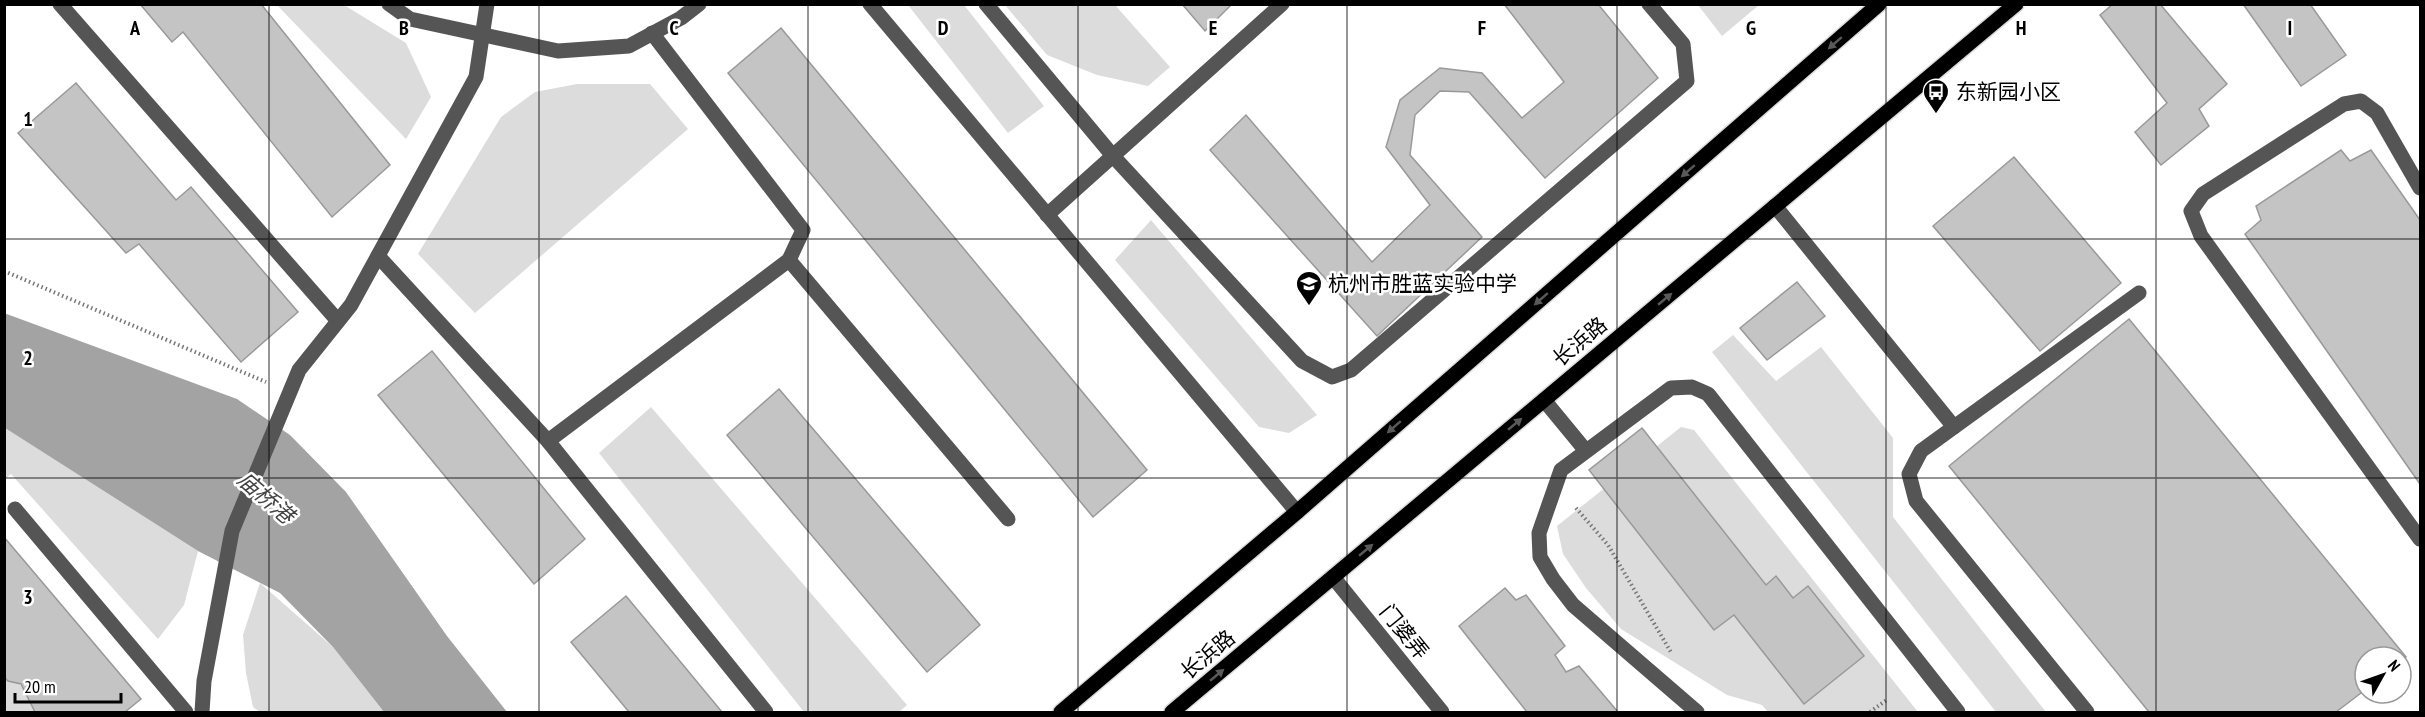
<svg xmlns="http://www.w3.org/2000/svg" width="2425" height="717" font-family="'PT Sans Narrow','Noto Sans SC',sans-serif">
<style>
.green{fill:#dcdcdc}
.water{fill:#a3a3a3}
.building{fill:#c4c4c4;stroke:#999;stroke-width:1.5}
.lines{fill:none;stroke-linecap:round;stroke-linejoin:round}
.major-casing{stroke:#dbdbdb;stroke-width:18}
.path{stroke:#777;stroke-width:4;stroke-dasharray:1.5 3;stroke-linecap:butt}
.minor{stroke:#555;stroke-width:15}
.major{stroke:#000;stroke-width:15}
.oneway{fill:#595959}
.grid{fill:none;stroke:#000;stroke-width:1.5;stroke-opacity:0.55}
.labels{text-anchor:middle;stroke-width:5;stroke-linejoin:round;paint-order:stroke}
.poi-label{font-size:21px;fill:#000;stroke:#fff;text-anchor:start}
.street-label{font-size:21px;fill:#000;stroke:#fff}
.water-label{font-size:22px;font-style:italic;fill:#444;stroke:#fff}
.grid-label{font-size:20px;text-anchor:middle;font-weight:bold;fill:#000;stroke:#fff;stroke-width:5;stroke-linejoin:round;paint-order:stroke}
</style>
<rect width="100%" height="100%" fill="#fff"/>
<g class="green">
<polygon points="277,5 344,5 406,43 431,97 406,139"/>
<polygon points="908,5 964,5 1044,106 1008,133"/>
<polygon points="1005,5 1115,5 1170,67 1148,86 1097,75 1047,55"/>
<polygon points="1698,5 1759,5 1722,36"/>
<polygon points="577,84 650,84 688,129 475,313 418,254 501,117 535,92"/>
<polygon points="1151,220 1317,415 1289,433 1259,427 1115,260"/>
<polygon points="1733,335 1776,381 1821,347 1893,438 1893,517 2046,712 1996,712 1712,352"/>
<polygon points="651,407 907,705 899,712 804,712 599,453"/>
<polygon points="1681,427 1694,430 1918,712 1768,712 1762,705 1727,695 1621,629 1586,588 1563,554 1557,526"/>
<polygon points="5,428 198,551 184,605 158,639 11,474 5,479"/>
<polygon points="260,583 333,647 384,712 260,712 253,707 246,673 243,635"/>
<polygon points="5,667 43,712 5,712"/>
</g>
<polygon class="water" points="4,313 237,399 290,435 346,492 447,636 507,712 384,712 333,647 280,593 198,551 5,428"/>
<g class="building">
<polygon points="140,4 261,4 390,165 332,217 183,32 172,42"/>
<polygon points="1182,4 1232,4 1205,31"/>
<polygon points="1504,4 1598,4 1658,78 1545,178 1469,92 1440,91 1415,115 1410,155 1482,237 1377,336 1210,150 1246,115 1372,262 1430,205 1386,147 1400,100 1440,68 1482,73 1522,118 1564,82"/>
<polygon points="2113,4 2160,4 2227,84 2199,109 2209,126 2161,165 2135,132 2167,103 2100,15"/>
<polygon points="2243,4 2310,4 2346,55 2301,86"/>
<polygon points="781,28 1147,470 1093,517 728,73"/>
<polygon points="76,83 176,200 191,187 298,312 241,362 139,244 126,253 18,133"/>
<polygon points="2341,150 2350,161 2371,150 2420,220 2420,484 2245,234 2261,220 2256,206"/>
<polygon points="2014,157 2121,283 2040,351 1933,226"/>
<polygon points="1797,282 1825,316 1767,360 1740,328"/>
<polygon points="2129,319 2406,657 2401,661 2401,657 2365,657 2365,690 2336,712 2149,712 1949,466"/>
<polygon points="432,351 585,539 534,584 378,395"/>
<polygon points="779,389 980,625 927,672 727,435"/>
<polygon points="1642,428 1766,585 1776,576 1793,598 1808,586 1864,656 1804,704 1734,615 1714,630 1589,470"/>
<polygon points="4,537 141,699 125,712 35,712 21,684 8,681 4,677"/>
<polygon points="1505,588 1516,600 1526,595 1565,646 1555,655 1566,672 1579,666 1618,712 1527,712 1459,626"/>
<polygon points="626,596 722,712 629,712 571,642"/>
</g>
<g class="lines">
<defs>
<g id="major">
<polyline points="1061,712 1297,512 1879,4"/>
<polyline points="1172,712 2016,4"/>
</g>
</defs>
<use href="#major" class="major-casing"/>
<g class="path">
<polyline points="4,271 266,382"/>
<polyline points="1576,508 1608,545 1672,654"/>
<polyline points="1870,712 1888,699"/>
</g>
<g class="minor">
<polyline points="60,4 338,321"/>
<polyline points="389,4 410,19 558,51 629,46 681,18 699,4"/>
<polyline points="870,4 1297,512"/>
<polyline points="986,4 1113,156 1302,361 1332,377 1351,370 1687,81 1683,44 1649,4"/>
<polyline points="2420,188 2377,113 2361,101 2344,104 2203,194 2191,211 2201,236 2420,539"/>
<polyline points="1775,206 1954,427 1921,451 1909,474 1916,501 2087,712"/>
<polyline points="1047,215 1282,4"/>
<polyline points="378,256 548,441 766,712"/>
<polyline points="789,260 1008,519"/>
<polyline points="1544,400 1586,451"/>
<polyline points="1954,427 2139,293"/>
<polyline points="548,441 789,260 803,230 652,33"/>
<polyline points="15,509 186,712"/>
<polyline points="1333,577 1442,712"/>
<polyline points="202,712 204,681 232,531 299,370 351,305 476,77 487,4"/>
<polyline points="1697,712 1573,605 1553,579 1540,557 1539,533 1561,470 1671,388 1692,387 1708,394 1958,712"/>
</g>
<use href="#major" class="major"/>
</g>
<defs><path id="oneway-solid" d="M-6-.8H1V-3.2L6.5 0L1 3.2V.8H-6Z" transform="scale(1.5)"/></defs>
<g class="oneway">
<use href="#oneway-solid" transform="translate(1835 43) rotate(139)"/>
<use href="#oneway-solid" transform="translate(1688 171) rotate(139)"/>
<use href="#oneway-solid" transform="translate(1541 299) rotate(139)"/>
<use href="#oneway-solid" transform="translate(1665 299) rotate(-40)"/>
<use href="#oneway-solid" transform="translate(1515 424) rotate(-40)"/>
<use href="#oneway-solid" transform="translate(1394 427) rotate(139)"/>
<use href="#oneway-solid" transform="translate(1366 550) rotate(-40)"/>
<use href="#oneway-solid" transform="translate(1217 675) rotate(-40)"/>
</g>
<path class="grid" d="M269 4V712M539 4V712M808 4V712M1078 4V712M1347 4V712M1617 4V712M1886 4V712M2156 4V712M4 239H2420M4 478H2420"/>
<defs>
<symbol id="bus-pin" viewBox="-11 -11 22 30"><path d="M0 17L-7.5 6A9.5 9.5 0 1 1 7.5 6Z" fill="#000" stroke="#fff"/><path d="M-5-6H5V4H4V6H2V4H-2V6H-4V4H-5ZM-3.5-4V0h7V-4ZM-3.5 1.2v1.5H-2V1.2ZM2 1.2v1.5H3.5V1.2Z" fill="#fff"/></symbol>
<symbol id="school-pin" viewBox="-11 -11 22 30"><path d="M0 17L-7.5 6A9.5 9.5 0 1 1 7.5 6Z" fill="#000" stroke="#fff"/><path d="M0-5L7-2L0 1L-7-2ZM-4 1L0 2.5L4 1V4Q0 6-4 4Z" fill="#fff"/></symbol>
</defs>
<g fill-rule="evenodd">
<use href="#bus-pin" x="1921" y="77" width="30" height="40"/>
<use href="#school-pin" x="1294" y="269" width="30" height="40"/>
</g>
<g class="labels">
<g class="poi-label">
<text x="1956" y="99">东新园小区</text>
<text x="1328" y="291">杭州市胜蓝实验中学</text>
</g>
<g class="street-label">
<text transform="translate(1580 342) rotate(-40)" y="7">长浜路</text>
<text transform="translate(1404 632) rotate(51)" y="7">门婆弄</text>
<text transform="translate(1208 655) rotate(-40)" y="7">长浜路</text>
</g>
<g class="water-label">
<text transform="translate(266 497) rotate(41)" y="8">庙桥港</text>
</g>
</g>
<g class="grid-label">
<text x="135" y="35">A</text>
<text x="404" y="35">B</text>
<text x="674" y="35">C</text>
<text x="943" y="35">D</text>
<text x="1213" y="35">E</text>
<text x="1482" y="35">F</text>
<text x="1751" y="35">G</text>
<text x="2021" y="35">H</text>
<text x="2290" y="35">I</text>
<text x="28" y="126">1</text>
<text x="28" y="365">2</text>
<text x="28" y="604">3</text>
</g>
<rect width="2425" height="717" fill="none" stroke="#000000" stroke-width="12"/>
<g transform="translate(2383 675) rotate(50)"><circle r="28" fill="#ffffff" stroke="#999999" stroke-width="1.5"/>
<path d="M0-4.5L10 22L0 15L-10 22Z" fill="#000000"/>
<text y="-9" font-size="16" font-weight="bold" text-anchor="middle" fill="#000000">N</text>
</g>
<path d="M15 693v9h106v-9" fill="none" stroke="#000000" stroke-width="3"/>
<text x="24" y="693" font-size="18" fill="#000000" stroke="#ffffff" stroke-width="4.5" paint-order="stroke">20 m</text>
</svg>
